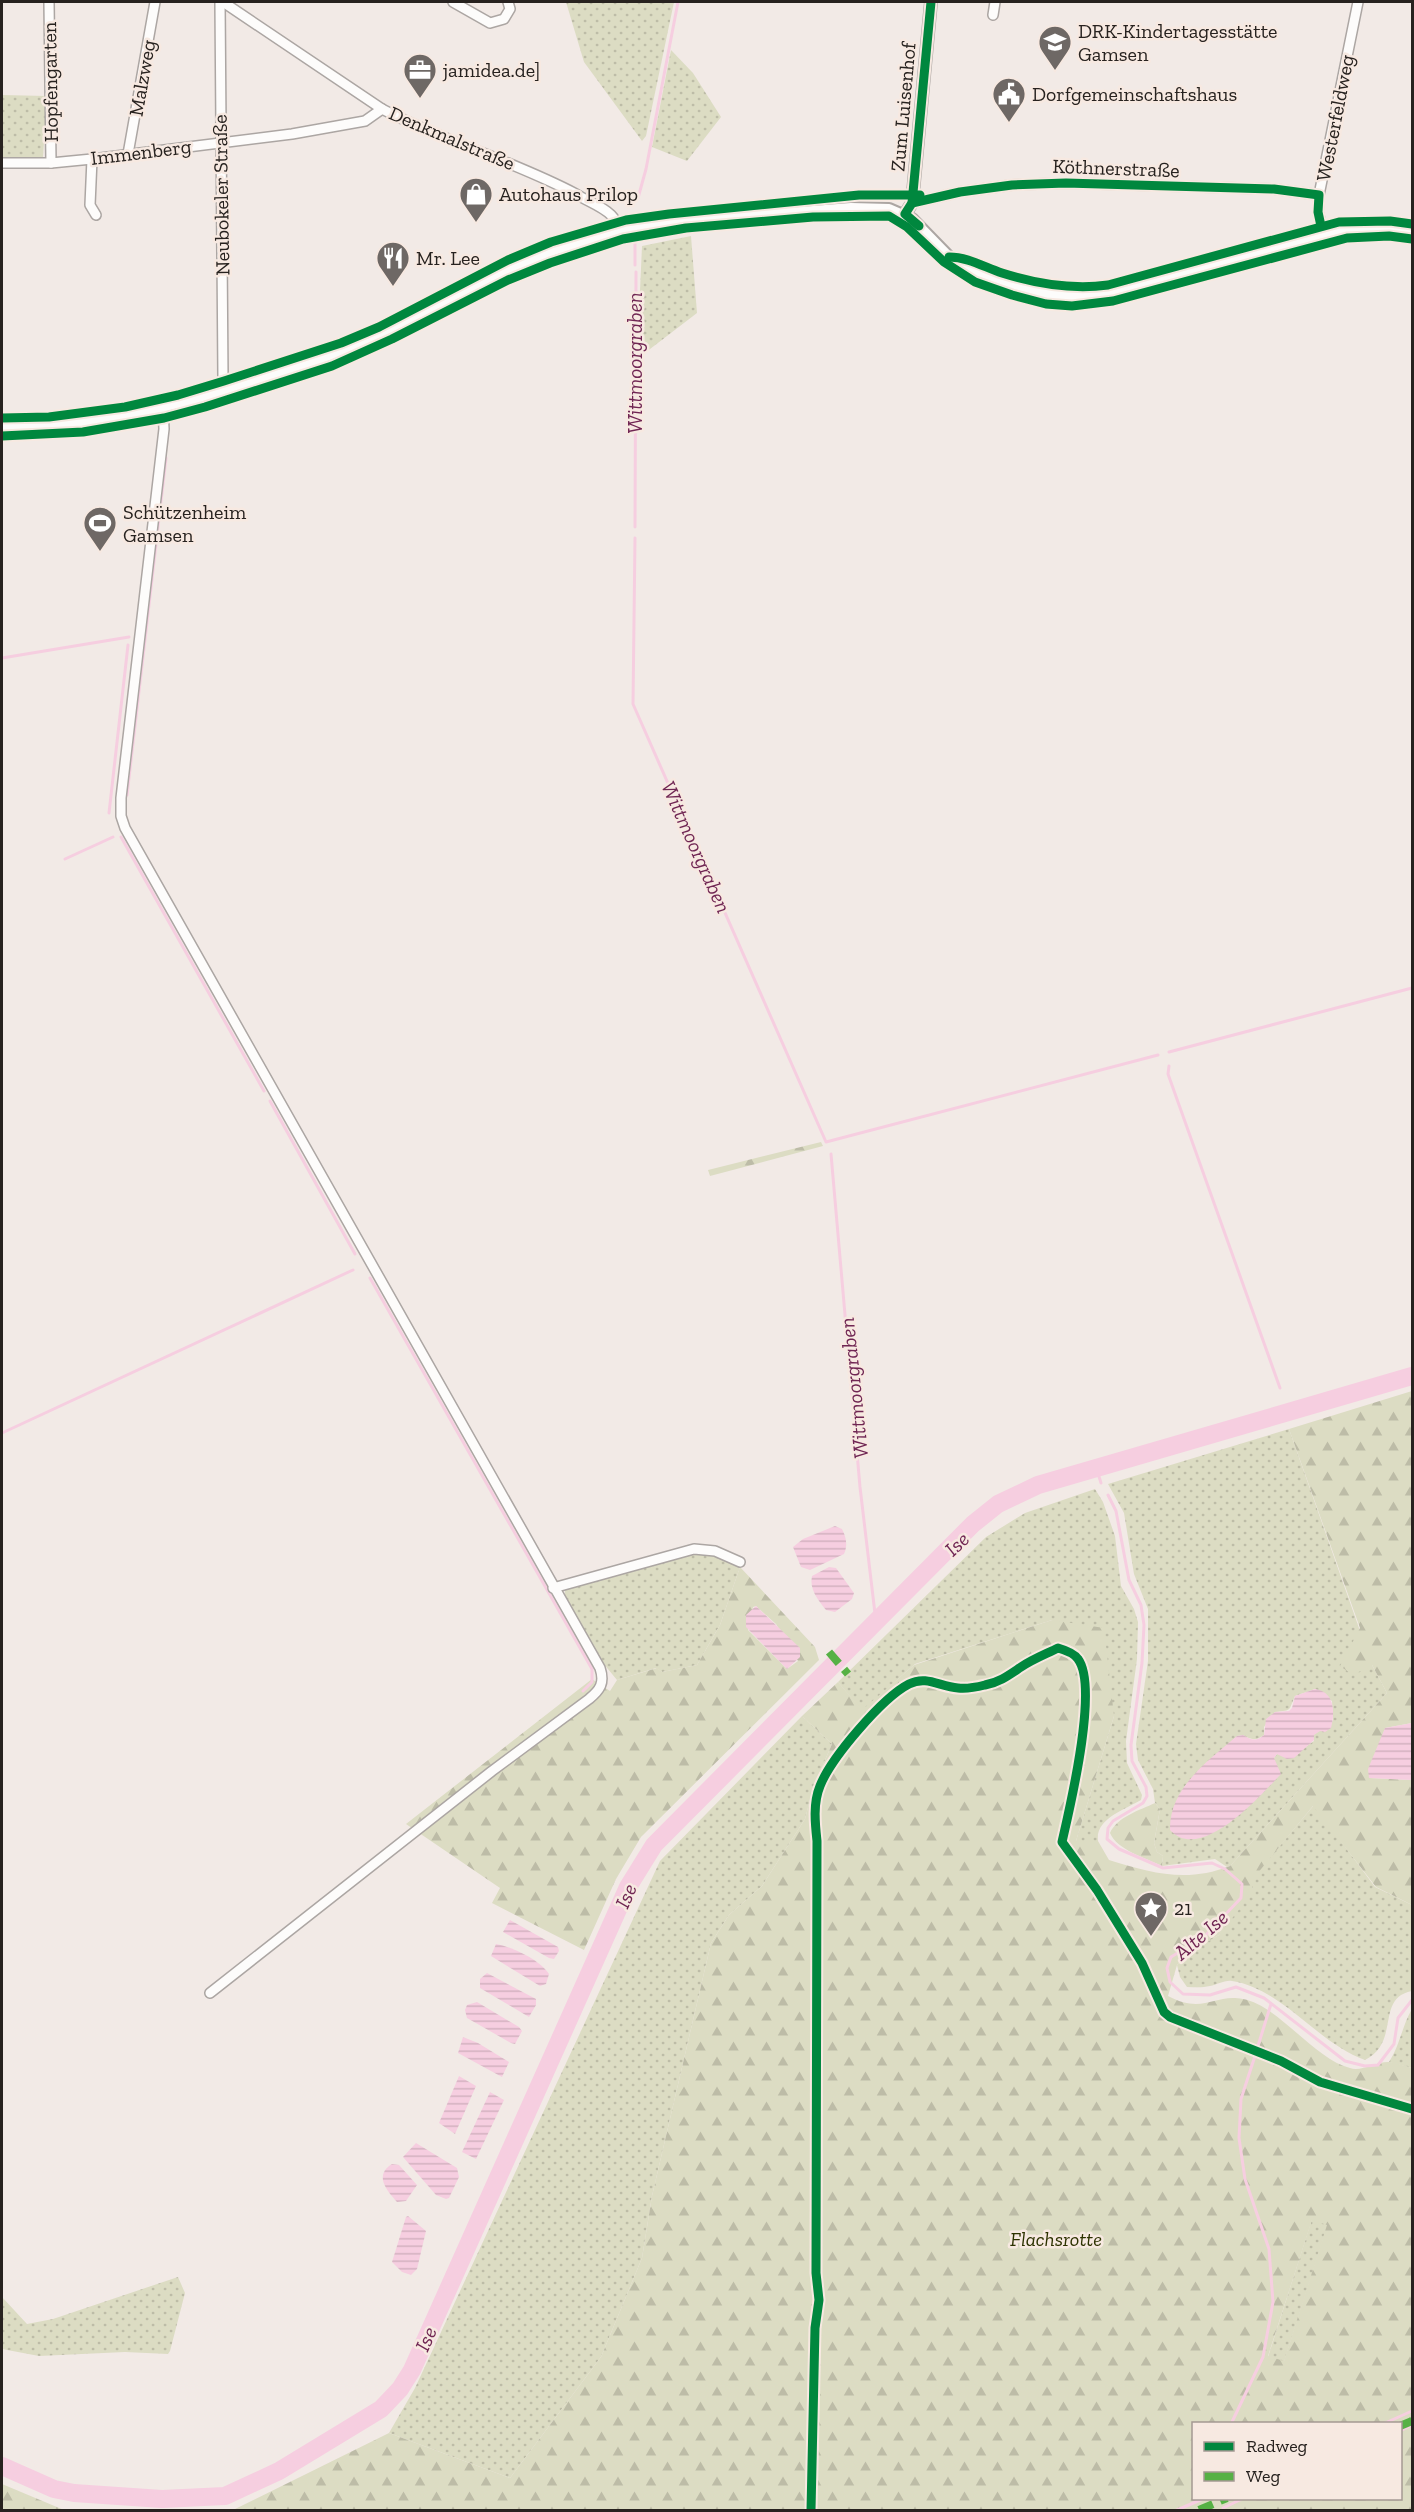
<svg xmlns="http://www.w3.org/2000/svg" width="1414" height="2512" font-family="'Zilla Slab',serif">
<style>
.grass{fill:url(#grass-dots);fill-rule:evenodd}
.forest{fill:url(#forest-firs);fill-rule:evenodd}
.water{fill:url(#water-rules)}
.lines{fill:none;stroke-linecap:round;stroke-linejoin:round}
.stream{stroke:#f6cee0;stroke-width:3}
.river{stroke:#f6cee0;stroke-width:18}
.minor-casing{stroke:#aca6a3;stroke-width:12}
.tertiary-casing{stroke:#aca6a3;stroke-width:14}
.minor{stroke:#fdfcfb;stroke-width:9}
.tertiary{stroke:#fdfcfb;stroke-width:10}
.quiet{stroke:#56b145;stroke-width:8;stroke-dasharray:15 8;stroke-linecap:butt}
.cycleway-casing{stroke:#f7e9e1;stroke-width:13}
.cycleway{stroke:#00873e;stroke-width:9}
.labels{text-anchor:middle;stroke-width:5;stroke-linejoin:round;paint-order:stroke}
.poi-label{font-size:20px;fill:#27221f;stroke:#f7e9e1;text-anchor:start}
.street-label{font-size:20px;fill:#27221f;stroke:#f7e9e1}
.park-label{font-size:20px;font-style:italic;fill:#2d3200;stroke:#f7e9e1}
.water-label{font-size:21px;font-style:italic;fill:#702653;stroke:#f7e9e1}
</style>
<defs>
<pattern id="grass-dots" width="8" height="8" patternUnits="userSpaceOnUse" patternTransform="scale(1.5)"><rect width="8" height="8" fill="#dcdcc3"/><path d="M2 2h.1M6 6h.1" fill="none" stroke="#bdbca7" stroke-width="1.8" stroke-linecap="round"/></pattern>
<pattern id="forest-firs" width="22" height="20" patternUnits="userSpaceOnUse" patternTransform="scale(1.5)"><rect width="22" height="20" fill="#dcdcc3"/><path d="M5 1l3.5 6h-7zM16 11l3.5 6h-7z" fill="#bdbca7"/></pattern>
<pattern id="water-rules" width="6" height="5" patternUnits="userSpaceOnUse" patternTransform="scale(1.5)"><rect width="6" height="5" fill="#f6cee0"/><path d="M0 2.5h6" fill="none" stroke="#d3b1c0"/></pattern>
</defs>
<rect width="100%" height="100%" fill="#f2eae6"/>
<g class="grass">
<polygon points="566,2 674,2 646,136 642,141 584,62"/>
<polygon points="671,50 693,73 721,117 687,161 652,147"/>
<polygon points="2,95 47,96 43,157 2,157"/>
<polygon points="691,236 697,313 637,359 642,246"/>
<path d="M1289 1429 1372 1665 1387 1693 1230 1866 1227 1867 1215 1859 1162 1866 1163 1856 1157 1852 1154 1843 1160 1809 1155 1803 1153 1789 1138 1760 1136 1744 1148 1661V1609L1134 1574 1124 1513 1108 1484ZM1315 1689 1332 1701 1333 1721 1313 1735 1314 1741C1303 1749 1291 1756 1277 1754L1274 1758 1184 1787 1237 1736 1243 1735C1251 1740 1256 1741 1264 1735V1727L1275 1712C1293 1710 1288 1711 1295 1696Z"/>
<path d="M1095 1489 1103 1502 1115 1536 1121 1586 1134 1609 1138 1622 1137 1659 1126 1741 1127 1763 1142 1795 1141 1800C1124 1810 1095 1819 1098 1841H1076L1114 1716 1052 1620 915 1664 862 1711 838 1682 986 1537 1025 1513Z"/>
<polygon points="703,1552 726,1558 740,1567 720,1625 697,1665 662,1672 656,1668 617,1680 603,1663 565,1600 565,1589 691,1553"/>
<polygon points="802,1716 832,1744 813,1788 805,1819 762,1886 729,1915 711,1943 652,2196 642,2258 601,2357 510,2478 389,2433 415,2388 660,1861"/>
<path d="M1314 1805 1375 1887 1412 1905V1991C1375 1998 1401 2042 1365 2060 1317 2043 1283 1989 1232 1981 1224 1980 1217 1985 1210 1986 1202 1988 1194 1987 1187 1987L1180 1977 1177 1965 1193 1950 1219 1935 1251 1880Z"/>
<path d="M1412 2009V2068L1389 2062C1400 2045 1402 2026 1412 2009Z"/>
<polygon points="1312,2219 1328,2224 1284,2362 1268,2357"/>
<polygon points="178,2277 185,2293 170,2351 168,2354 125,2352 39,2356 2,2349 2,2297 27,2324 53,2319"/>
</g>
<g class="forest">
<polygon points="821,1142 823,1146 710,1176 708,1170"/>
<path d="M1412 1391V1723L1385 1728 1370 1778 1412 1780V1905L1376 1887 1313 1806 1252 1880V1893L1219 1935 1193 1950 1177 1965 1168 1996C1204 2015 1214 1993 1243 1999 1278 2005 1314 2059 1350 2068 1362 2072 1377 2061 1390 2062 1397 2063 1405 2066 1412 2068V2510H233L389 2433 510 2478 601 2357 642 2258 652 2196 711 1943 729 1915 762 1886 805 1819 813 1788 832 1744 802 1716 838 1682 862 1710 914 1665 1052 1620 1104 1628 1114 1716 1076 1841H1098L1109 1860C1151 1873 1187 1883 1230 1866L1387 1693 1372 1665 1353 1675 1340 1666 1360 1628 1289 1429ZM1312 2220 1327 2225 1284 2361 1268 2356ZM1194 2424H1400V2498H1194Z"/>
<path d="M740 1567 815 1647 819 1660 641 1837 616 1879 584 1950 492 1903 500 1888 406 1824 592 1679 610 1691 617 1680 657 1668 662 1672 697 1665 720 1625ZM756 1606 776 1624 798 1661 787 1669 748 1630 753 1607Z"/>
<path d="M1155 1803 1160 1809 1154 1843 1157 1852 1163 1856 1162 1866C1146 1858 1117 1850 1110 1833 1117 1817 1140 1810 1155 1803Z"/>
<polygon points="2,2484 64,2510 2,2510"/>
</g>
<g class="water">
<path d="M835 1526 842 1529C846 1537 848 1545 844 1554L810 1570 801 1567 793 1547 803 1539Z"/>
<path d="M829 1567 836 1568 854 1593 852 1599 835 1612 826 1610C818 1600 809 1589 812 1576Z"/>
<polygon points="756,1606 800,1648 800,1657 787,1669 746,1627 746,1615"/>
<path d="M1315 1689C1335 1692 1335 1712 1331 1728L1325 1732 1320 1731 1314 1735V1740L1294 1758 1287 1759 1277 1754 1274 1758 1281 1774C1260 1796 1201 1864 1170 1830 1169 1788 1208 1761 1237 1736L1243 1735C1251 1740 1256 1742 1264 1735L1266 1719 1275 1712 1289 1711 1292 1708 1295 1696Z"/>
<polygon points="1412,1723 1412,1780 1369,1778 1368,1769 1385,1728"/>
<polygon points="510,1920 558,1947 559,1951 554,1959 549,1958 503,1932"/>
<path d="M496 1944C513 1947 540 1960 549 1974L546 1984 540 1986 491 1956Z"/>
<polygon points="487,1973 536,1999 536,2005 529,2017 480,1988 480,1979"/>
<polygon points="477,2002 519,2027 522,2031 515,2044 511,2043 467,2018 465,2010 467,2005"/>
<polygon points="463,2037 478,2043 509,2062 502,2077 458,2053"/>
<polygon points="459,2076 476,2086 455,2134 439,2123"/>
<polygon points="490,2092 504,2100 476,2159 462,2152"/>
<polygon points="416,2143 457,2168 459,2177 449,2198 446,2199 436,2195 403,2157"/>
<path d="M392 2164 399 2165 417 2185 406 2201 397 2202C386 2190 374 2175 392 2164Z"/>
<polygon points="408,2216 426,2231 417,2269 411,2275 402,2272 392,2262 406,2217"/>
</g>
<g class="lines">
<g class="stream">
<polyline points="638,198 646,169 678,2"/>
<polyline points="635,243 635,265"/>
<polyline points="635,527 636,272"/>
<polyline points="635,538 633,704 826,1142 1158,1055"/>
<polyline points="2,658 129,637"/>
<polyline points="127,795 166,458"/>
<polyline points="109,813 128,645"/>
<polyline points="121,837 264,1091"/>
<polyline points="65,859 113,837"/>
<polyline points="1169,1052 1412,988"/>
<polyline points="1169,1066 1168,1074 1280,1388"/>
<polyline points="270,1101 355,1254"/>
<polyline points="831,1154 860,1487 876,1622"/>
<polyline points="370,1278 592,1669 592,1682 583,1691"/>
<polyline points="2,1433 353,1270"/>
<polyline points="1096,1467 1101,1483"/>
<polyline points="1108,1495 1116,1511 1129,1580 1141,1605 1144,1625 1142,1663 1131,1745 1132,1761 1146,1787 1147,1796 1143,1803 1113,1821 1108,1828 1107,1839 1119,1849 1163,1868 1212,1863 1225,1869 1242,1884 1241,1898 1204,1937 1171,1957 1167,1968 1170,1982 1183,1994 1210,1995 1236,1987 1264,1998 1345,2061 1365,2066 1378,2065 1394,2044 1398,2018 1412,2000"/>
<polyline points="1257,2049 1271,2004"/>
<polyline points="1231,2424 1263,2357 1273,2302 1269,2249 1245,2179 1239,2138 1241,2099 1255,2056"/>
<polyline points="1383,2424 1412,2411"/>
<polyline points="1400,2431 1412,2425"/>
<polyline points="1223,2508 1244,2498"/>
<polyline points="1177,2510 1205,2498"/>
</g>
<polyline class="river" points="2,2466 54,2489 74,2493 162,2499 225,2496 279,2471 381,2409 400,2389 412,2370 628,1887 654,1845 973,1524 998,1504 1038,1485 1412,1376"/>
<defs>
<g id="minor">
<polyline points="49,2 51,163"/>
<polyline points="220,2 223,378 227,389"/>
<path d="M223 2 382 109C445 142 514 161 576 194 587 201 602 206 611 215 616 220 618 225 620 231"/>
<polyline points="453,2 490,23 504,19 510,9 508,2"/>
<polyline points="993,15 995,2"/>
<polyline points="128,154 155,2"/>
<polyline points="92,159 90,205 96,215"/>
<polyline points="2,163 51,163 92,159 292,134 365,121 382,109"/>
<polyline points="912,203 960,192 1012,185 1066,183 1274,189 1319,195"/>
<polyline points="1324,235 1318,212 1319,195 1358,2"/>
<path d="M163 407 164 429 121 798V816L125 828 600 1668C605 1683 600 1690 589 1699L492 1771 210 1993"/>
<polyline points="553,1588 694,1549 715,1551 740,1562"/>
</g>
<g id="tertiary">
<polyline points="905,214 912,203 931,2"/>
<polyline points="634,231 669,228 683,222"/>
<polyline points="2,427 50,426 125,416 191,400 304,365 385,333 521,263 554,250 651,222 667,220 686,221 851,208 889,209 912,219 949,257 985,277 1034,292 1063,296 1101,294 1125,289 1324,235 1370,229 1412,232"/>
</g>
</defs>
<use href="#minor" class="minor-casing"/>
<use href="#tertiary" class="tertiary-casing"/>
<use href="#minor" class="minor"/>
<use href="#tertiary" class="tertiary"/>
<g class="quiet">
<polyline points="829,1652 848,1674"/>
<polyline points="1400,2426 1412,2421"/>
<polyline points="1199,2510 1227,2498"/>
</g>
<defs>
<g id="cycleway">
<polyline points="912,203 960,192 1012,185 1066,183 1274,189 1319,195 1318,212 1321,226"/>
<polyline points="919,226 905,214 912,203 931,2"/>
<path d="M949 257C968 257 984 267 1002 273 1037 284 1071 290 1108 285L1339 222 1390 221 1412 224"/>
<polyline points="2,418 49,417 125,407 178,395 224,381 341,343 379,327 508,260 551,242 626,220 669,214 859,195 920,195"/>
<polyline points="2,436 83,432 164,418 205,407 332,366 392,339 508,280 550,263 623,239 686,228 813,217 889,216 907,227 944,262 975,282 1012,295 1046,304 1072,306 1113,301 1347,238 1389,236 1412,239"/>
<path d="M811 2510 815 2328 819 2300 816 2273 817 1841C815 1823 813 1803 820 1786 831 1758 882 1698 909 1684 927 1675 940 1687 958 1688 966 1689 977 1687 985 1685 1000 1682 1009 1675 1021 1667 1033 1659 1046 1654 1058 1648 1065 1650 1074 1653 1078 1659 1099 1687 1070 1807 1062 1842L1097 1890 1142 1963 1164 2012 1170 2017 1281 2061 1320 2082 1412 2109"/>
</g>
</defs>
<use href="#cycleway" class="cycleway-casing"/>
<use href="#cycleway" class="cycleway"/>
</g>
<defs>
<symbol id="school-pin" viewBox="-11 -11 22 30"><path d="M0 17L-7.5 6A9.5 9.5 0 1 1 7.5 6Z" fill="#6e6865" stroke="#f7e9e1"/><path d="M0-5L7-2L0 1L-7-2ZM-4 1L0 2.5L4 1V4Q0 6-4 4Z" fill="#fff"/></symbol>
<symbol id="office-pin" viewBox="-11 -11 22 30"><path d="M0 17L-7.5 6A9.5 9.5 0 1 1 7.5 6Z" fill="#6e6865" stroke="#f7e9e1"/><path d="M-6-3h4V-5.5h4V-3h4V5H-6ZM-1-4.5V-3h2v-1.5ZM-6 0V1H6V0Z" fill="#fff"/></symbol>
<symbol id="civic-pin" viewBox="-11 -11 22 30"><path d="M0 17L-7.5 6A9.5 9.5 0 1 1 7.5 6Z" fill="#6e6865" stroke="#f7e9e1"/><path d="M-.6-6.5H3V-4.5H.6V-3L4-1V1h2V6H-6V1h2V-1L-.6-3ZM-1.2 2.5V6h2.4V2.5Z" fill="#fff"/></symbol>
<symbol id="shop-pin" viewBox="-11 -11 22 30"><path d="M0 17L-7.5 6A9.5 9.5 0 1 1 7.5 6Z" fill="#6e6865" stroke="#f7e9e1"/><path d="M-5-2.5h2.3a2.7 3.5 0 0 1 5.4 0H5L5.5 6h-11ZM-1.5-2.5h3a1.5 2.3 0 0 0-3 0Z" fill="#fff"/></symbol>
<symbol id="restaurant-pin" viewBox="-11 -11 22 30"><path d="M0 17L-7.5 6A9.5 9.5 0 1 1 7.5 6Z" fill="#6e6865" stroke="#f7e9e1"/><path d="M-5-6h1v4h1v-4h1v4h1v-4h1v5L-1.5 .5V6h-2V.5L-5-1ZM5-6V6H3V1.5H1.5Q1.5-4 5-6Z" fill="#fff"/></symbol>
<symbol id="stadium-pin" viewBox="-11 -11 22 30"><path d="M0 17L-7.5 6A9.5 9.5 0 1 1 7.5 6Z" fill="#6e6865" stroke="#f7e9e1"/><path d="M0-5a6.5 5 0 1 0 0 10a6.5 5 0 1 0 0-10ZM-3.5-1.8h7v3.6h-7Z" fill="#fff"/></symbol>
<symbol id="sight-pin" viewBox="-11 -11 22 30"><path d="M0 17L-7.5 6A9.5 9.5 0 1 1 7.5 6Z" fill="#6e6865" stroke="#f7e9e1"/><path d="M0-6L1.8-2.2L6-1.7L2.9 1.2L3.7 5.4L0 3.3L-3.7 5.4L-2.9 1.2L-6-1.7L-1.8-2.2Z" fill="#fff"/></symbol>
</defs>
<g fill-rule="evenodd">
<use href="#school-pin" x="1036" y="23" width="38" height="52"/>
<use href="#office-pin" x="401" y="51" width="38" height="52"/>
<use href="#civic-pin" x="990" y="75" width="38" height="52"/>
<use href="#shop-pin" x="457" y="175" width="38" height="52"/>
<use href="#restaurant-pin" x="374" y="239" width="38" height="52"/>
<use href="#stadium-pin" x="81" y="504" width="38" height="52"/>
<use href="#sight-pin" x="1132" y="1889" width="38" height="52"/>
</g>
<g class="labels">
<g class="poi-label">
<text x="1078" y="38">DRK-Kindertagesstätte<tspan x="1078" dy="23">Gamsen</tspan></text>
<text x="443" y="77">jamidea.de]</text>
<text x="1032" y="101">Dorfgemeinschaftshaus</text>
<text x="499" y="201">Autohaus Prilop</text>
<text x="416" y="265">Mr. Lee</text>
<text x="123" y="519">Schützenheim<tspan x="123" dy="23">Gamsen</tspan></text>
<text x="1174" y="1915">21</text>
</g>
<g class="street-label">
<text transform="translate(142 78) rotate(-80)" y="7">Malzweg</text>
<text transform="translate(50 82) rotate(-91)" y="7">Hopfengarten</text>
<text transform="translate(903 107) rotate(-85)" y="7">Zum Luisenhof</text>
<text transform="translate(1335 118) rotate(-79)" y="7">Westerfeldweg</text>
<text transform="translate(452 138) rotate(23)" y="7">Denkmalstraße</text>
<text transform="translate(141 152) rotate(-7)" y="7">Immenberg</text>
<text transform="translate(1116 168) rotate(2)" y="7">Köthnerstraße</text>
<text transform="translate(221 195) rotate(-91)" y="7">Neubokeler Straße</text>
</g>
<g class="park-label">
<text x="1056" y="2246">Flachsrotte</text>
</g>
<g class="water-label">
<text transform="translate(635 363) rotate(-90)" y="7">Wittmoorgraben</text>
<text transform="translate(696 847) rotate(66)" y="7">Wittmoorgraben</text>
<text transform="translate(854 1388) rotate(-96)" y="7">Wittmoorgraben</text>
<text transform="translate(957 1544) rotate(-44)" y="7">Ise</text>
<text transform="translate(626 1896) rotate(-66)" y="7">Ise</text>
<text transform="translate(1201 1935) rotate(-41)" y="7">Alte Ise</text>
<text transform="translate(426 2339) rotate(-66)" y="7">Ise</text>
</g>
</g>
<rect width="1414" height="2512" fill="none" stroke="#27221f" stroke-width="6"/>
<rect x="1192" y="2422" width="210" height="78" fill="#f7e9e1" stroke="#a49993" stroke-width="1.5"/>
<rect x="1204" y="2442" width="30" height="9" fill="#00873e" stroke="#a49993" stroke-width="1.5"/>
<text x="1246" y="2452" font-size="18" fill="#27221f">Radweg</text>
<rect x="1204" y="2472" width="30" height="9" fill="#56b145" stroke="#a49993" stroke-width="1.5"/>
<text x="1246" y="2482" font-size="18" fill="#27221f">Weg</text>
</svg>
